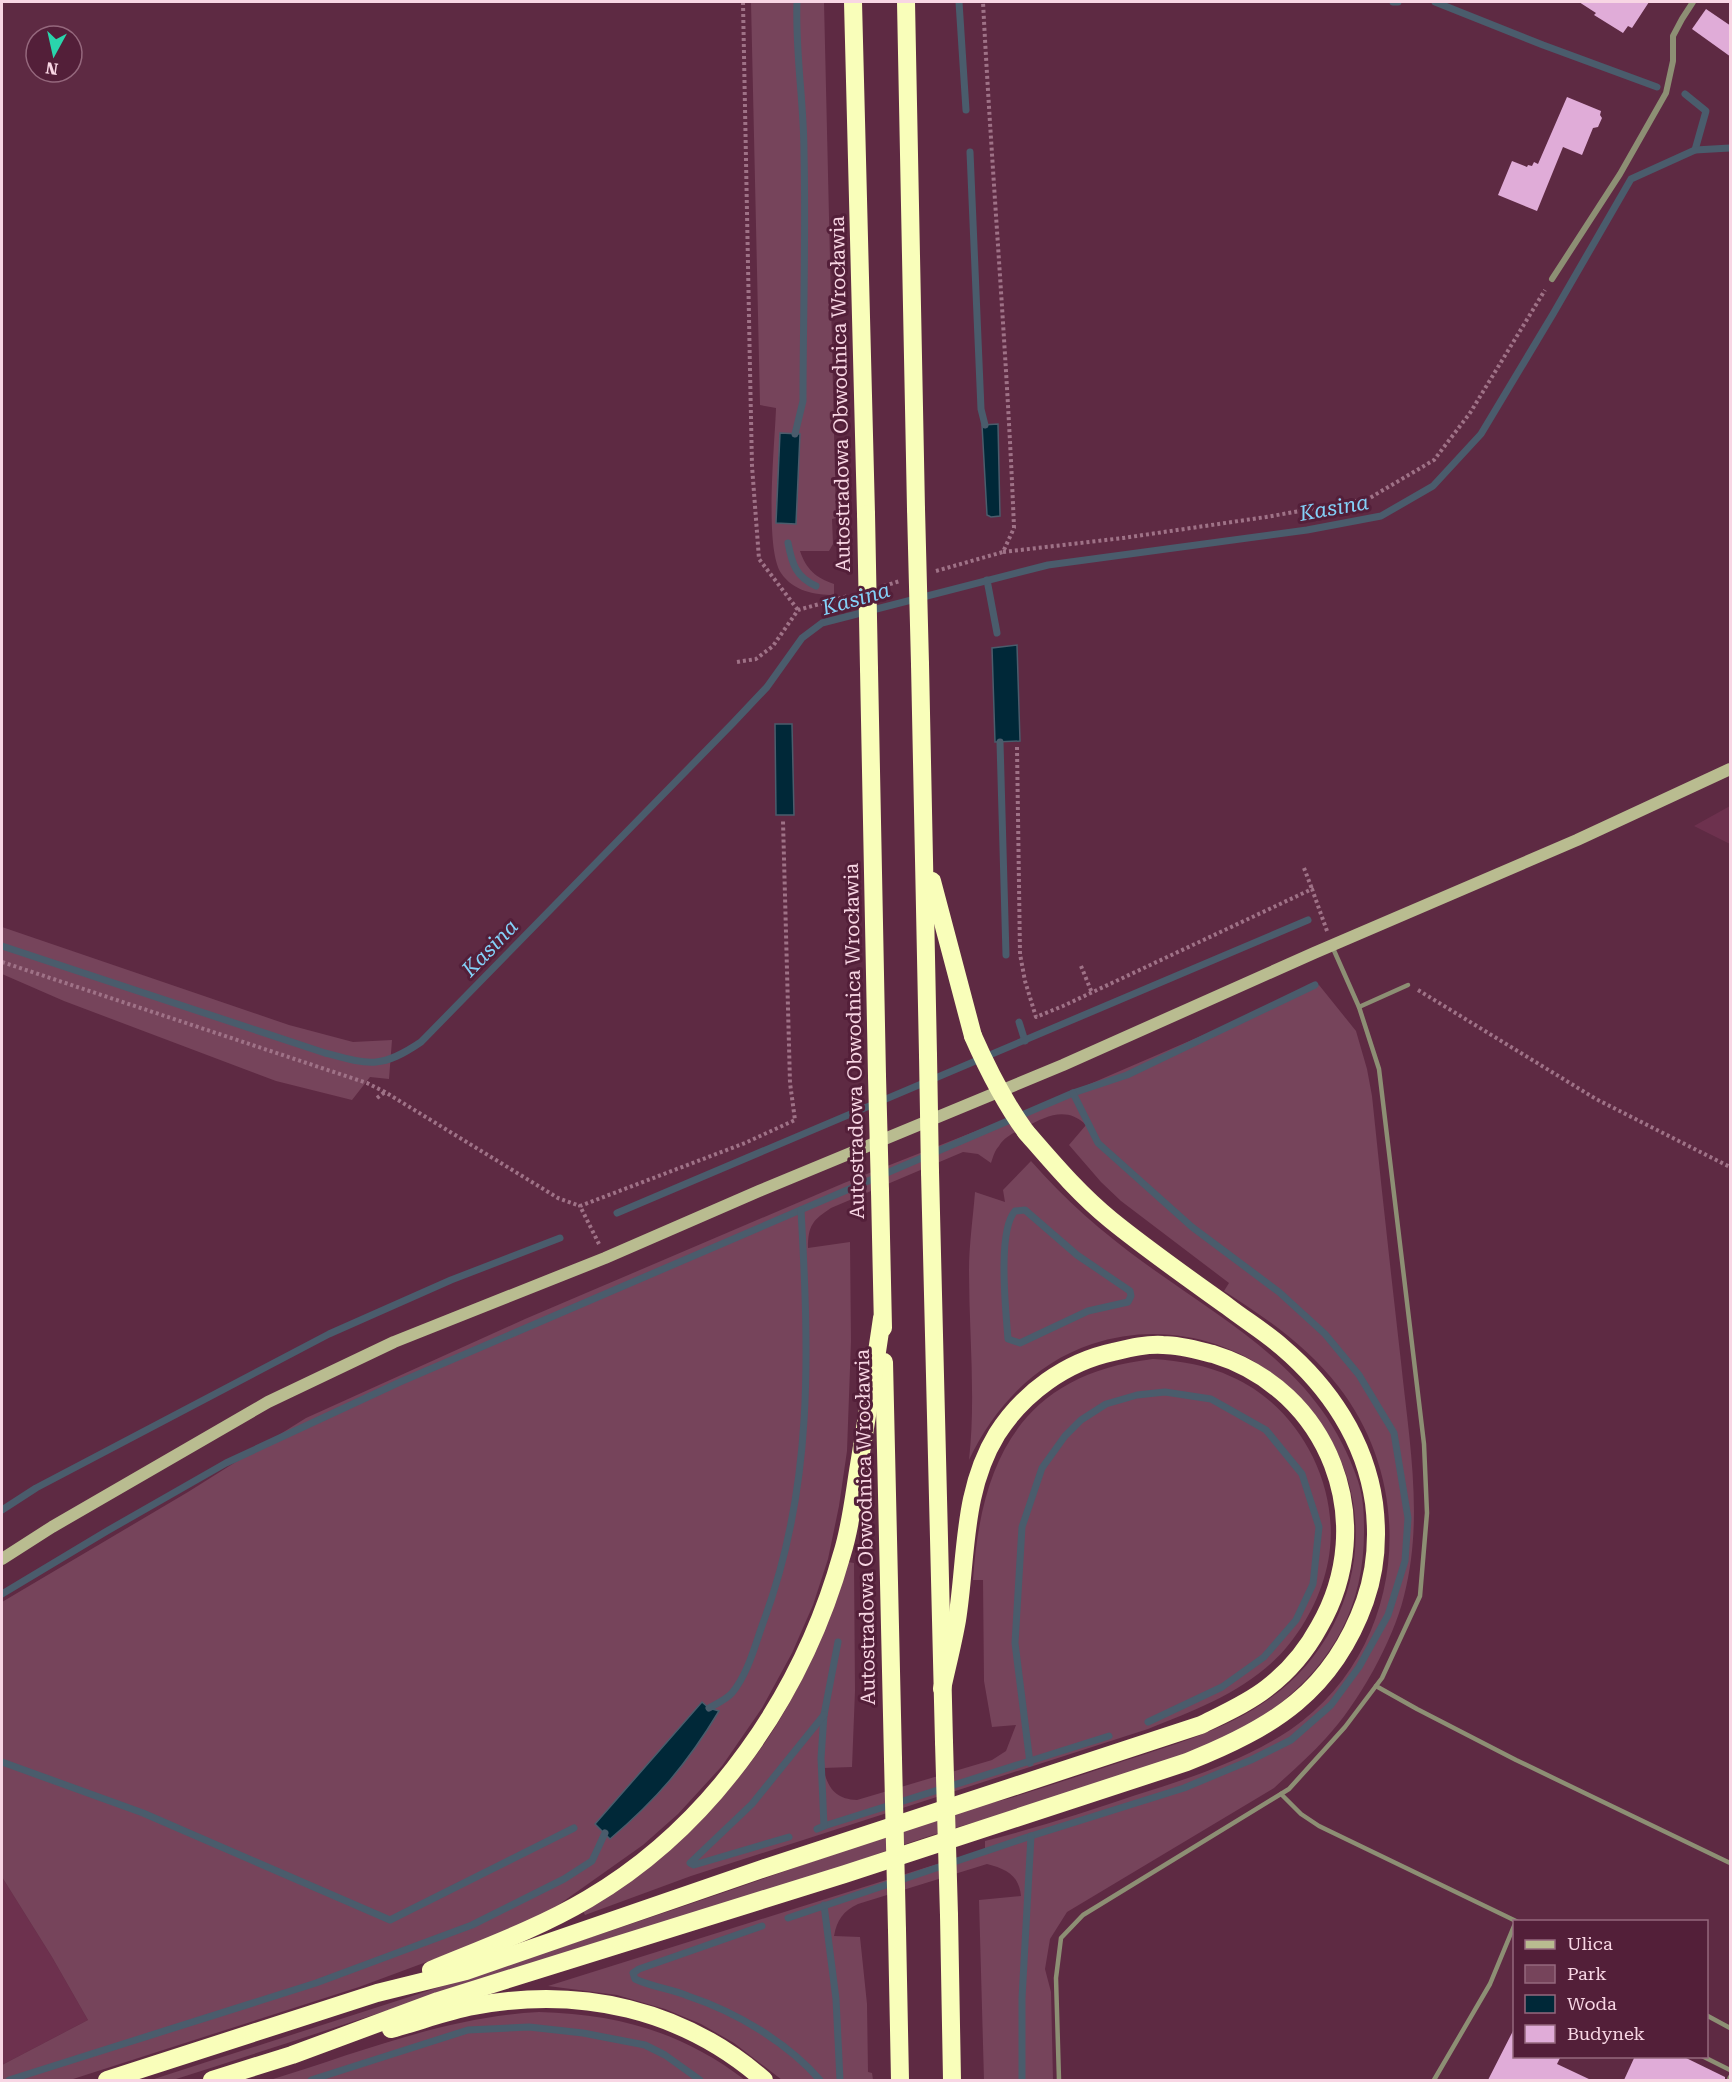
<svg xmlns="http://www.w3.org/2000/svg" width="1732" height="2082" font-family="'Roboto Serif',serif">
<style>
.built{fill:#6d314e}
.green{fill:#76445b;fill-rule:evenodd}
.water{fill:#002838;stroke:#4a5c6c;stroke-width:1.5}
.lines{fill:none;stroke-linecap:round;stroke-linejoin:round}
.stream{stroke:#4a5c6c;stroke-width:7}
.building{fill:#e0acd8}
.path{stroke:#9f7287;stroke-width:4;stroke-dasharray:3 3;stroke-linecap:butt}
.service{stroke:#8d8f74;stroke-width:4.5}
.minor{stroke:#8d8f74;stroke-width:6}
.secondary{stroke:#b9bc90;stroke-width:12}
.motorway{stroke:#f9feba;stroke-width:18}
.motorway-bridge{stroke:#f9feba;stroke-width:18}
.labels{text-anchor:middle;stroke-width:6;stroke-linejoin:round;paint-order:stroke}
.street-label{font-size:20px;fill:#f8d6e4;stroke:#531f39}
.water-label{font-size:21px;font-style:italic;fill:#84d1f8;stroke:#531f39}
</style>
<rect width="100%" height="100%" fill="#5e2a43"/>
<g class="built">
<polygon points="1730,806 1730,844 1694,826"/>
<polygon points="2,1877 52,1957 88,2020 2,2065"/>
</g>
<g class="green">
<path d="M751 2H824L836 518 832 519 833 544 829 551H800C806 569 816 578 834 584V595C814 595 793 591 781 573 764 547 775 442 776 408L760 405ZM780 433 800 434 796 524 776 523Z"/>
<polygon points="2,927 289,1025 353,1042 392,1040 389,1079 370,1077 352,1100 276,1081 64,1001 2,974"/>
<path d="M1319 985 1356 1031 1367 1069 1372 1096C1381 1185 1391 1274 1401 1362 1409 1440 1424 1519 1404 1596 1393 1641 1358 1704 1326 1738 1310 1756 1291 1772 1274 1788L1067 1912 1050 1939 1045 1969 1051 1992 1053 2080H984L979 1900 1021 1896C1019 1875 1006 1869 987 1864L858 1904C843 1911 837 1920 834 1936L860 1937 867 2004 868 2072 872 2073 873 2080H782L734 2043 701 2024 665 2009 617 1995 548 1986 985 1849V1841C1036 1828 1086 1812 1136 1795 1190 1778 1243 1761 1290 1730 1403 1653 1421 1492 1338 1386 1307 1346 1266 1318 1224 1291L1229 1283 1121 1201 1101 1182 1069 1145 1086 1125C1067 1106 1046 1116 1026 1127 1016 1132 1005 1136 999 1146 995 1150 993 1157 991 1163L978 1154 963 1152 831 1208C813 1220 808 1225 808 1248L850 1242 851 1341 847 1451 839 1506 828 1559 813 1605 792 1653 762 1708 722 1766 678 1814 643 1845 554 1908 515 1928 475 1944 359 1987 70 2080H2V2065L88 2020 52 1957 2 1877V1602L188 1492 306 1418 525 1319 844 1183 1032 1109Z"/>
<path d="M1031 1161C1065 1200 1102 1232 1143 1262 1231 1326 1321 1371 1358 1481 1363 1496 1364 1512 1364 1528 1365 1603 1335 1661 1276 1707 1239 1737 1193 1752 1148 1768 1116 1779 1083 1792 1050 1802 1020 1811 989 1818 958 1827 895 1846 833 1871 770 1891 677 1921 582 1948 489 1978 384 2011 279 2046 173 2080H151C344 2018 538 1956 731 1890 804 1865 877 1838 951 1813 969 1807 988 1804 1007 1799 1044 1788 1081 1775 1118 1763 1169 1746 1225 1731 1269 1699 1339 1650 1373 1559 1347 1477 1314 1372 1199 1308 1092 1344 1035 1363 994 1407 969 1460 976 1398 969 1334 969 1271 969 1245 973 1218 975 1192L1005 1202 1003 1190Z"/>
<path d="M1153 1359C1181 1361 1207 1365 1232 1377 1296 1405 1337 1479 1330 1548 1327 1581 1311 1617 1290 1643 1255 1688 1198 1709 1148 1729L691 1876 585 1915 583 1911C616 1884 649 1856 681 1829 696 1817 714 1805 727 1791 786 1726 822 1645 848 1562L854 1563 855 1691 852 1767 823 1768C828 1788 835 1799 857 1800L992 1760 1006 1751 1016 1725 992 1727 984 1681 983 1580H973C981 1459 1022 1374 1153 1359Z"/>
<path d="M539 2012C618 2014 682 2032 745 2080H270C358 2053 445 2017 539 2012Z"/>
</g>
<g class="water">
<polygon points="998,424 1000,516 991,517 987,515 982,425"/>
<polygon points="780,433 800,434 796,524 776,523"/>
<polygon points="1017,645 1020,741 995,742 992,648"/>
<polygon points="775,724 792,724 794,815 776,815"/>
<path d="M702 1702 709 1708 719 1711C687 1764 657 1799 610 1839L595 1824Z"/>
</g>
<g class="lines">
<g class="stream">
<polyline points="959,2 966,110"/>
<polyline points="1393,2 1398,2"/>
<polyline points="1435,2 1543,45 1657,87"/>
<polyline points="1685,94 1706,111 1695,150"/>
<polyline points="970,152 981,409 985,425"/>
<path d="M795 434 803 401C803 319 806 236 804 153 804 102 795 52 797 2"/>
<path d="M788 543C792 564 796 577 816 586"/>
<polyline points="987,580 997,633"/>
<polyline points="1000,742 1006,955"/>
<path d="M2 946 325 1053C370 1065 381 1069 421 1042L733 723 767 687 802 638 822 623 1048 565 1307 530 1381 516 1433 486 1481 434 1553 314 1631 179 1695 150 1730 148"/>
<polyline points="1019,1022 1025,1041"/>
<path d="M1025 1210 1077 1255 1130 1291 1131 1296 1128 1302 1088 1311 1020 1343 1008 1339C1006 1312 997 1231 1015 1211Z"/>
<polyline points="617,1213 1308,920"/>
<polyline points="2,1510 36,1488 329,1334 451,1280 560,1238"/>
<polyline points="2,1594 107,1531 226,1463 400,1382 1073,1093 1127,1075 1315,985"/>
<path d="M709 1708C716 1704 727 1699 732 1693 748 1674 755 1645 763 1623 814 1487 809 1352 801 1210"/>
<polyline points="2,1762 143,1813 390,1920 574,1828"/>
<polyline points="1030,1763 1015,1643 1022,1527 1042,1468 1065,1436 1081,1420 1106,1404 1137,1395 1165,1392 1211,1399 1266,1430 1302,1474 1319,1527 1313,1584 1296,1620 1264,1657 1222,1687 1148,1722"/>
<polyline points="824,1826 1109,1736"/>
<polyline points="817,1829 824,1826 821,1758 824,1715 838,1642"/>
<polyline points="789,1837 694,1865 690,1863 752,1804 824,1715"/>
<polyline points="824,1905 836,1999 840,2080"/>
<polyline points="788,1918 1031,1836 1184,1788 1251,1760 1291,1740 1331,1705 1359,1667 1388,1615 1405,1561 1408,1518 1394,1433 1359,1375 1325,1334 1279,1292 1192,1227 1098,1143 1073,1093"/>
<path d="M762 1926 639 1969 633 1973 635 1979C652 1987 671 1989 688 1996 736 2012 787 2042 820 2080"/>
<polyline points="9,2080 316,1983 472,1925 564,1879 592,1861 605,1833"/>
<polyline points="311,2080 468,2030 529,2027 583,2033 645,2045 665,2055 700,2080"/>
<polyline points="1022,2080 1022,1998 1031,1836"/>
</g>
</g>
<g class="building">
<polygon points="1579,2 1649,2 1632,28 1628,26 1623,33 1594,15 1596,13"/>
<polygon points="1706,9 1731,26 1731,57 1692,29"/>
<polygon points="1567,97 1601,111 1600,115 1602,118 1598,127 1593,128 1582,155 1563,147 1537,211 1498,195 1512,161 1527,167 1528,165 1532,166 1534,162 1538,164"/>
<polygon points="1515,2027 1515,2056 1561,2056 1557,2064 1591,2080 1488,2080"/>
<polygon points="1635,2056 1682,2056 1725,2077 1725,2080 1624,2080"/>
</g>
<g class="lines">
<g class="path">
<polyline points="743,2 750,370 752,466 759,559 798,610"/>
<polyline points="1003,552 1123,538 1266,517 1368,499 1434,460 1470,413 1545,290"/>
<path d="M936 571 1003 552 1014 528C1007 352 992 177 983 2"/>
<polyline points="884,586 900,581"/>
<polyline points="737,662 756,659 773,646 798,610 848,596"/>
<polyline points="1017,747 1020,954 1025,981 1036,1017 1063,1006 1312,889 1327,931"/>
<polyline points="1304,868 1312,889"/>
<polyline points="2,962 367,1083 385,1092 558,1198 580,1206"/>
<polyline points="1081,966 1092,993"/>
<polyline points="1418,990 1596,1099 1730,1167"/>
<polyline points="377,1098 385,1092"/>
<polyline points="599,1244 580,1206 745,1143 795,1120 790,1083 783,821"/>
</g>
<g class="service">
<polyline points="1359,1007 1408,985"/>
<polyline points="1376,1686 1417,1709 1516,1760 1730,1863"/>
<polyline points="1281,1794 1301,1814 1319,1826 1518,1922"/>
<polyline points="1706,2015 1730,2028"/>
<polyline points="1702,2056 1730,2070"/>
<polyline points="1059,2080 1056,1978 1061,1938 1083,1915 1289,1789 1345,1727 1382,1678 1420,1596 1427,1513 1424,1444 1379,1069 1359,1007 1332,946"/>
<polyline points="1434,2080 1490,1984 1514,1926"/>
<polyline points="1729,2080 1730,2077"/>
</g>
<polyline class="minor" points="1552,279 1620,174 1666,93 1673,61 1673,36 1682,19 1693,2"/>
<polyline class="secondary" points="2,1559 52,1527 268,1402 394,1342 605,1258 759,1191 1063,1065 1314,953 1577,840 1730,769"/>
<g class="motorway">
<polyline points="853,2 866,514"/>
<polyline points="906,2 916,509"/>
<polyline points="920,664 928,1055"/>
<polyline points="869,669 877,1076"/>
<polyline points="932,881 973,1036"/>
<polyline points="930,1172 944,1742"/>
<polyline points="880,1191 883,1328"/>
<polyline points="884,1362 893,1759"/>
<polyline points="949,1915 952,2080"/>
<polyline points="897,1930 900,2080"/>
<path d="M431 1970C484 1948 539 1928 588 1899 714 1825 803 1693 842 1554 851 1526 854 1495 859 1465 867 1416 875 1367 882 1318"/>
<path d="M391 2029C418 2022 446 2011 474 2006 580 1986 683 2009 764 2080"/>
<path d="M107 2080 377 1993 466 1971 762 1869 1201 1725C1223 1714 1248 1703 1267 1688 1288 1672 1306 1651 1319 1627 1380 1522 1330 1390 1213 1354 1197 1350 1180 1345 1163 1345 1146 1344 1130 1348 1113 1352 1066 1362 1023 1393 997 1434 962 1491 967 1556 957 1620 953 1643 947 1666 942 1689"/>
<path d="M212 2080 292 2055 438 2001 845 1874 1187 1762C1273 1728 1333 1691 1365 1601 1376 1570 1378 1535 1374 1503 1365 1440 1329 1387 1282 1347 1265 1332 1245 1320 1227 1306 1188 1278 1148 1250 1111 1220 1078 1193 1053 1163 1026 1132"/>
</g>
<g class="motorway-bridge">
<polyline points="916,509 920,664"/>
<polyline points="866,514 869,669"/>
<path d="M973 1036C988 1070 1004 1102 1026 1132"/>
<polyline points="928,1055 930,1172"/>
<polyline points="877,1076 880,1191"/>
<polyline points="944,1742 949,1915"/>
<polyline points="893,1759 897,1930"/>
</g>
</g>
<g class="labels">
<g class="street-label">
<text transform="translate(840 394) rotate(-91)" y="7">Autostradowa Obwodnica Wrocławia</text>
<text transform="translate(854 1041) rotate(-91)" y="7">Autostradowa Obwodnica Wrocławia</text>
<text transform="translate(865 1527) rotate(-91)" y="7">Autostradowa Obwodnica Wrocławia</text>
</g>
<g class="water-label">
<text transform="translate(1334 508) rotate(-10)" y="7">Kasina</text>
<text transform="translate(856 599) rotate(-16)" y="7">Kasina</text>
<text transform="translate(490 948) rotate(-46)" y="7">Kasina</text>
</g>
</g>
<rect width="1732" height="2082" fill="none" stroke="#f8d6e4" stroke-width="6"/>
<rect x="1513" y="1920" width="195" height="138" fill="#531f39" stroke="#95687d" stroke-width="1.5"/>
<rect x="1525" y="1940" width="30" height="9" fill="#b9bc90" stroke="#95687d" stroke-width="1.5"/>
<text x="1567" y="1950" font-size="18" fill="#f8d6e4">Ulica</text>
<rect x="1525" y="1965" width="30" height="18" fill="#76445b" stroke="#95687d" stroke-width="1.5"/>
<text x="1567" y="1980" font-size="18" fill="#f8d6e4">Park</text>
<rect x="1525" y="1995" width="30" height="18" fill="#002838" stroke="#95687d" stroke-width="1.5"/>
<text x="1567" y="2010" font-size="18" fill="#f8d6e4">Woda</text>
<rect x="1525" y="2025" width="30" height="18" fill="#e0acd8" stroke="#95687d" stroke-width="1.5"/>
<text x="1567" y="2040" font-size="18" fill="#f8d6e4">Budynek</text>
<g transform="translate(54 54) rotate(188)"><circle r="28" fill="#531f39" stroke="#95687d" stroke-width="1.5"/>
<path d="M0-4.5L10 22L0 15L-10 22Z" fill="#2ad5ac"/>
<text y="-9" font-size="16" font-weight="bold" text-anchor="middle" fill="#f8d6e4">N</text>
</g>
</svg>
